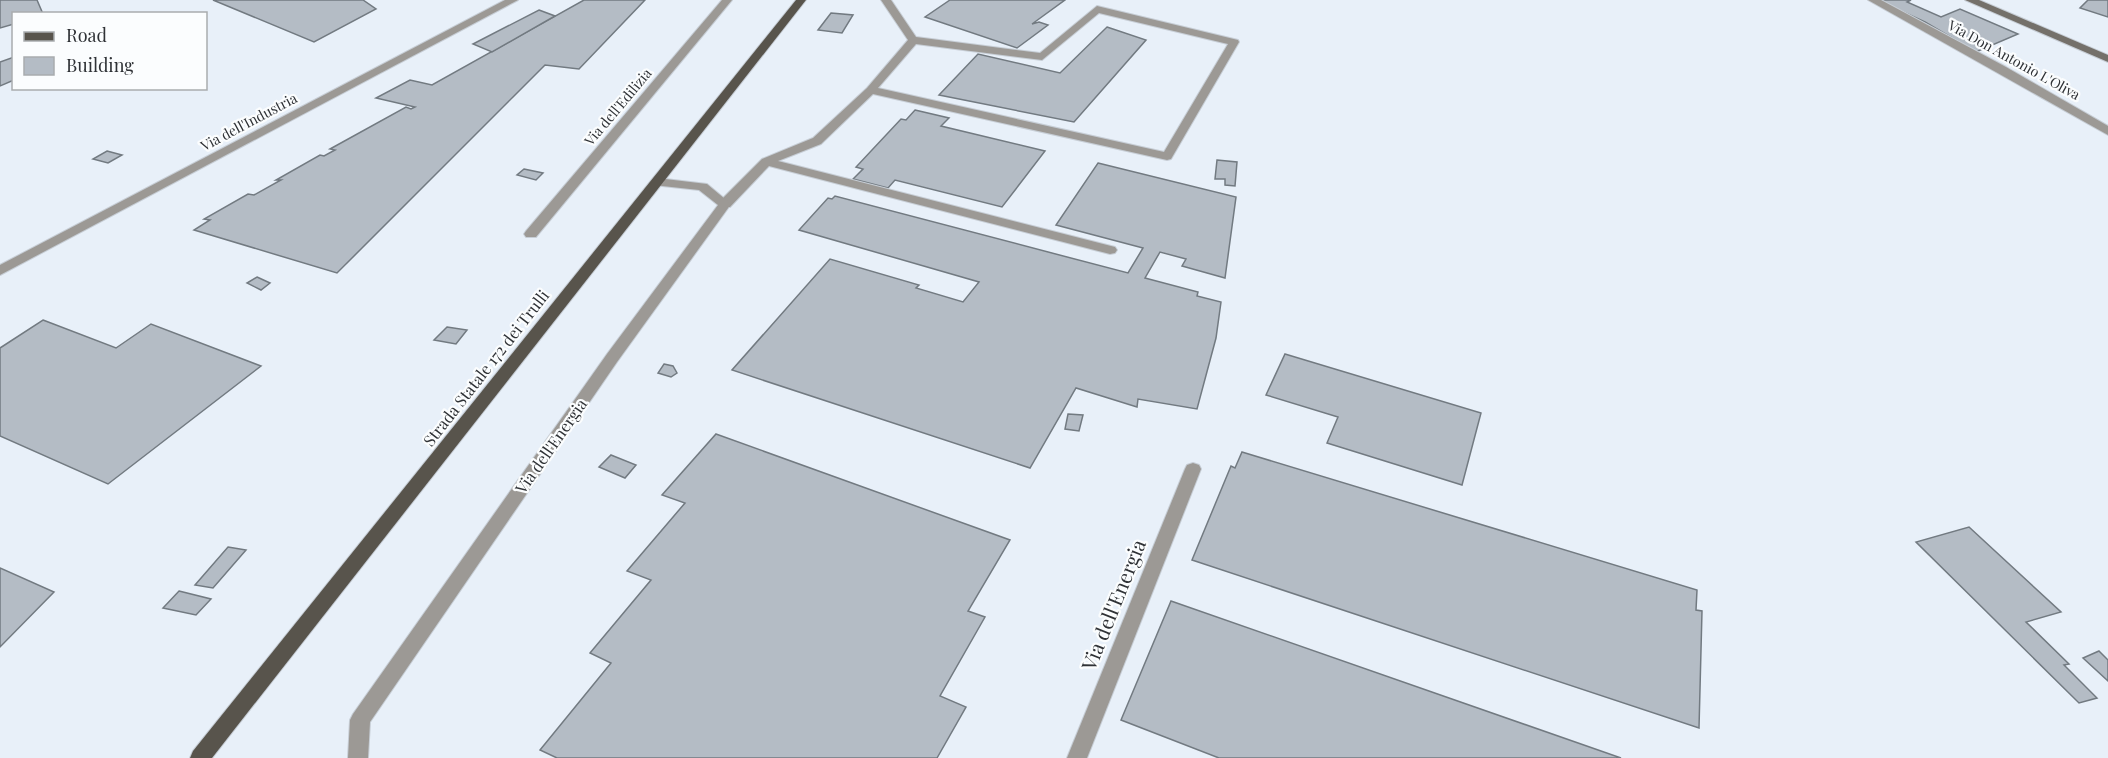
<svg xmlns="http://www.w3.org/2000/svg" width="2108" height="758" font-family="'Playfair Display',serif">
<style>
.building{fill:#b4bcc5;stroke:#727a81;stroke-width:1.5}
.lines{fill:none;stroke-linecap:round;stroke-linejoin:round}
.lane-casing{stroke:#c7ced6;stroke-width:2}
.street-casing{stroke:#c7ced6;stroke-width:2}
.secondary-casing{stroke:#c7ced6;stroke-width:2}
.primary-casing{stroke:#c7ced6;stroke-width:2}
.lane{fill:#9c9995;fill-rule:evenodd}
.street{fill:#9c9995;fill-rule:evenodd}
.secondary{fill:#74706a;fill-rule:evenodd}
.primary{fill:#58544c;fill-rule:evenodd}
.labels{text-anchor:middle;stroke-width:4.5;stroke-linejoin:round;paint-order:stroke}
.far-street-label{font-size:14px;fill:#2f3236;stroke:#fbfdfe}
.street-label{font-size:16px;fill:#2f3236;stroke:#fbfdfe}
.near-street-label{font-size:20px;fill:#2f3236;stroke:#fbfdfe}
</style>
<rect width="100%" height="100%" fill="#e8f0f9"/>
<g class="building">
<polygon points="0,0 37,0 43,14 14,14 14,24 0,28"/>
<polygon points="213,0 363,0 376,9 314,42"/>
<polygon points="584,0 645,0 579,69 545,65 337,273 194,230 210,220 204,219 248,194 254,195 281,180 276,180 320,155 324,156 335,150 330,149 406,107 411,109 415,107 376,98 410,80 432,85"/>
<polygon points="950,0 1065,0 1032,24 1039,22 1048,25 1017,48 925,17"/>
<polygon points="1877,0 1911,0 1907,2 1941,17 1960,9 2018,34 1976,52 1925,22"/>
<polygon points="2088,0 2108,0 2108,17 2080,8"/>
<polygon points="539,10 555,16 492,52 473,44"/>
<polygon points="831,13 853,15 842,33 818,30"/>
<polygon points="1107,27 1146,40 1074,122 939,95 978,54 1060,73"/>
<polygon points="14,57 14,80 0,86 0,62"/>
<polygon points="915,110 949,118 941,126 1045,151 1002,207 895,180 888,188 853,179 863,169 856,167 901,119 906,120"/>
<polygon points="107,151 122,155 108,163 93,159"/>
<polygon points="1217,160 1237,162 1235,186 1225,185 1225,179 1215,179"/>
<polygon points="1098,163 1236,197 1225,278 1182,266 1186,259 1160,252 1145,278 1198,292 1197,296 1221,302 1216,338 1197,409 1138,399 1137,407 1076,388 1030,468 732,370 830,259 919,285 916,288 963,302 979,282 799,230 828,198 832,199 835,196 1128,273 1143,248 1056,225"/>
<polygon points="524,169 543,173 536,180 517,175"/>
<polygon points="257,277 270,283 261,290 247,283"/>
<polygon points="43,320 116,348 151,324 261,366 108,484 0,436 0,348"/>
<polygon points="447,327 467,330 456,344 434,340"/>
<polygon points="1285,354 1481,413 1462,485 1327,443 1338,417 1266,395"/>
<polygon points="664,364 673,366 677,373 671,377 658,373"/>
<polygon points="1068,414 1083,415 1079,431 1065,429"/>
<polygon points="716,434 1010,540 968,611 985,617 940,696 966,707 937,758 557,758 540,750 611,663 590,653 651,580 627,571 685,503 662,495"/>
<polygon points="1242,452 1697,590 1696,610 1702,611 1699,728 1192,560 1231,466 1235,468"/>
<polygon points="611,455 636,465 625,478 599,467"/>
<polygon points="1969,527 2061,612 2026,622 2069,664 2064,665 2097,698 2079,703 1916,542"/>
<polygon points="228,547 246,550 213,588 195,585"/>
<polygon points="0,568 54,592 0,647"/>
<polygon points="179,591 211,599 196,615 163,608"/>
<polygon points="1171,601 1621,758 1219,758 1121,720"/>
<polygon points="2099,651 2108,660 2108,681 2083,658"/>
</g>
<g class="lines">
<defs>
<path id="lane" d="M881 0H891L916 37 1040 53 1097 6 1238 40 1239 42 1171 159 1167 160 873 94 821 144 778 161 1115 247 1117 250 1115 253 1110 254 769 166 730 207H720L719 204 720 201 762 159 813 138 867 88 908 40ZM1099 13 1228 44 1164 152 878 88 916 44 1042 60Z"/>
<g id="street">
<polygon points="505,0 518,0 0,275 0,265"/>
<polygon points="722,0 732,0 536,237 526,237 524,234 526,231"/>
<polygon points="1868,0 1881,0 2006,67 2108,126 2108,135"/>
<polygon points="657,178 707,184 731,204 617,362 370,722 368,758 348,758 350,720 353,714 607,354 718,205 699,190 653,185 651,182 653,179"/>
<polygon points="1193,463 1199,465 1201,469 1087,758 1067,758 1185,469 1187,465"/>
</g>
<polygon id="secondary" points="1965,0 1979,0 2108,55 2108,62"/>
<polygon id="primary" points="796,0 806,0 212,758 190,758 193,751"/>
</defs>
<use href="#lane" class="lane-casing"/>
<use href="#street" class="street-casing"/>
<use href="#secondary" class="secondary-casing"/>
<use href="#primary" class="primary-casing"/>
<use href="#lane" class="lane"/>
<use href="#street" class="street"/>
<use href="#secondary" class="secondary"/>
<use href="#primary" class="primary"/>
</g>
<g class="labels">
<g class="far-street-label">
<text transform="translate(2014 60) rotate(29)" y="5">Via Don Antonio L'Oliva</text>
<text transform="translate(618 107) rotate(-50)" y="5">Via dell'Edilizia</text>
<text transform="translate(249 122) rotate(-28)" y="5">Via dell'Industria</text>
</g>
<g class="street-label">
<text transform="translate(486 368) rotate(-52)" y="6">Strada Statale 172 dei Trulli</text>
<text transform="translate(551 446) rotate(-55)" y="6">Via dell'Energia</text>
</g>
<g class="near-street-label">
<text transform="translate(1114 605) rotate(-68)" y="7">Via dell'Energia</text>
</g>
</g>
<rect x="12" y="12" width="195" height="78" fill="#fbfdfe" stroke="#a9acae" stroke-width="1.5"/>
<rect x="24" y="32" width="30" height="9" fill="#58544c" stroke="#a9acae" stroke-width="1.5"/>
<text x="66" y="42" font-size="18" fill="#2f3236">Road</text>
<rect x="24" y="57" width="30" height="18" fill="#b4bcc5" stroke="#a9acae" stroke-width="1.5"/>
<text x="66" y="72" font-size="18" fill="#2f3236">Building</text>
</svg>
